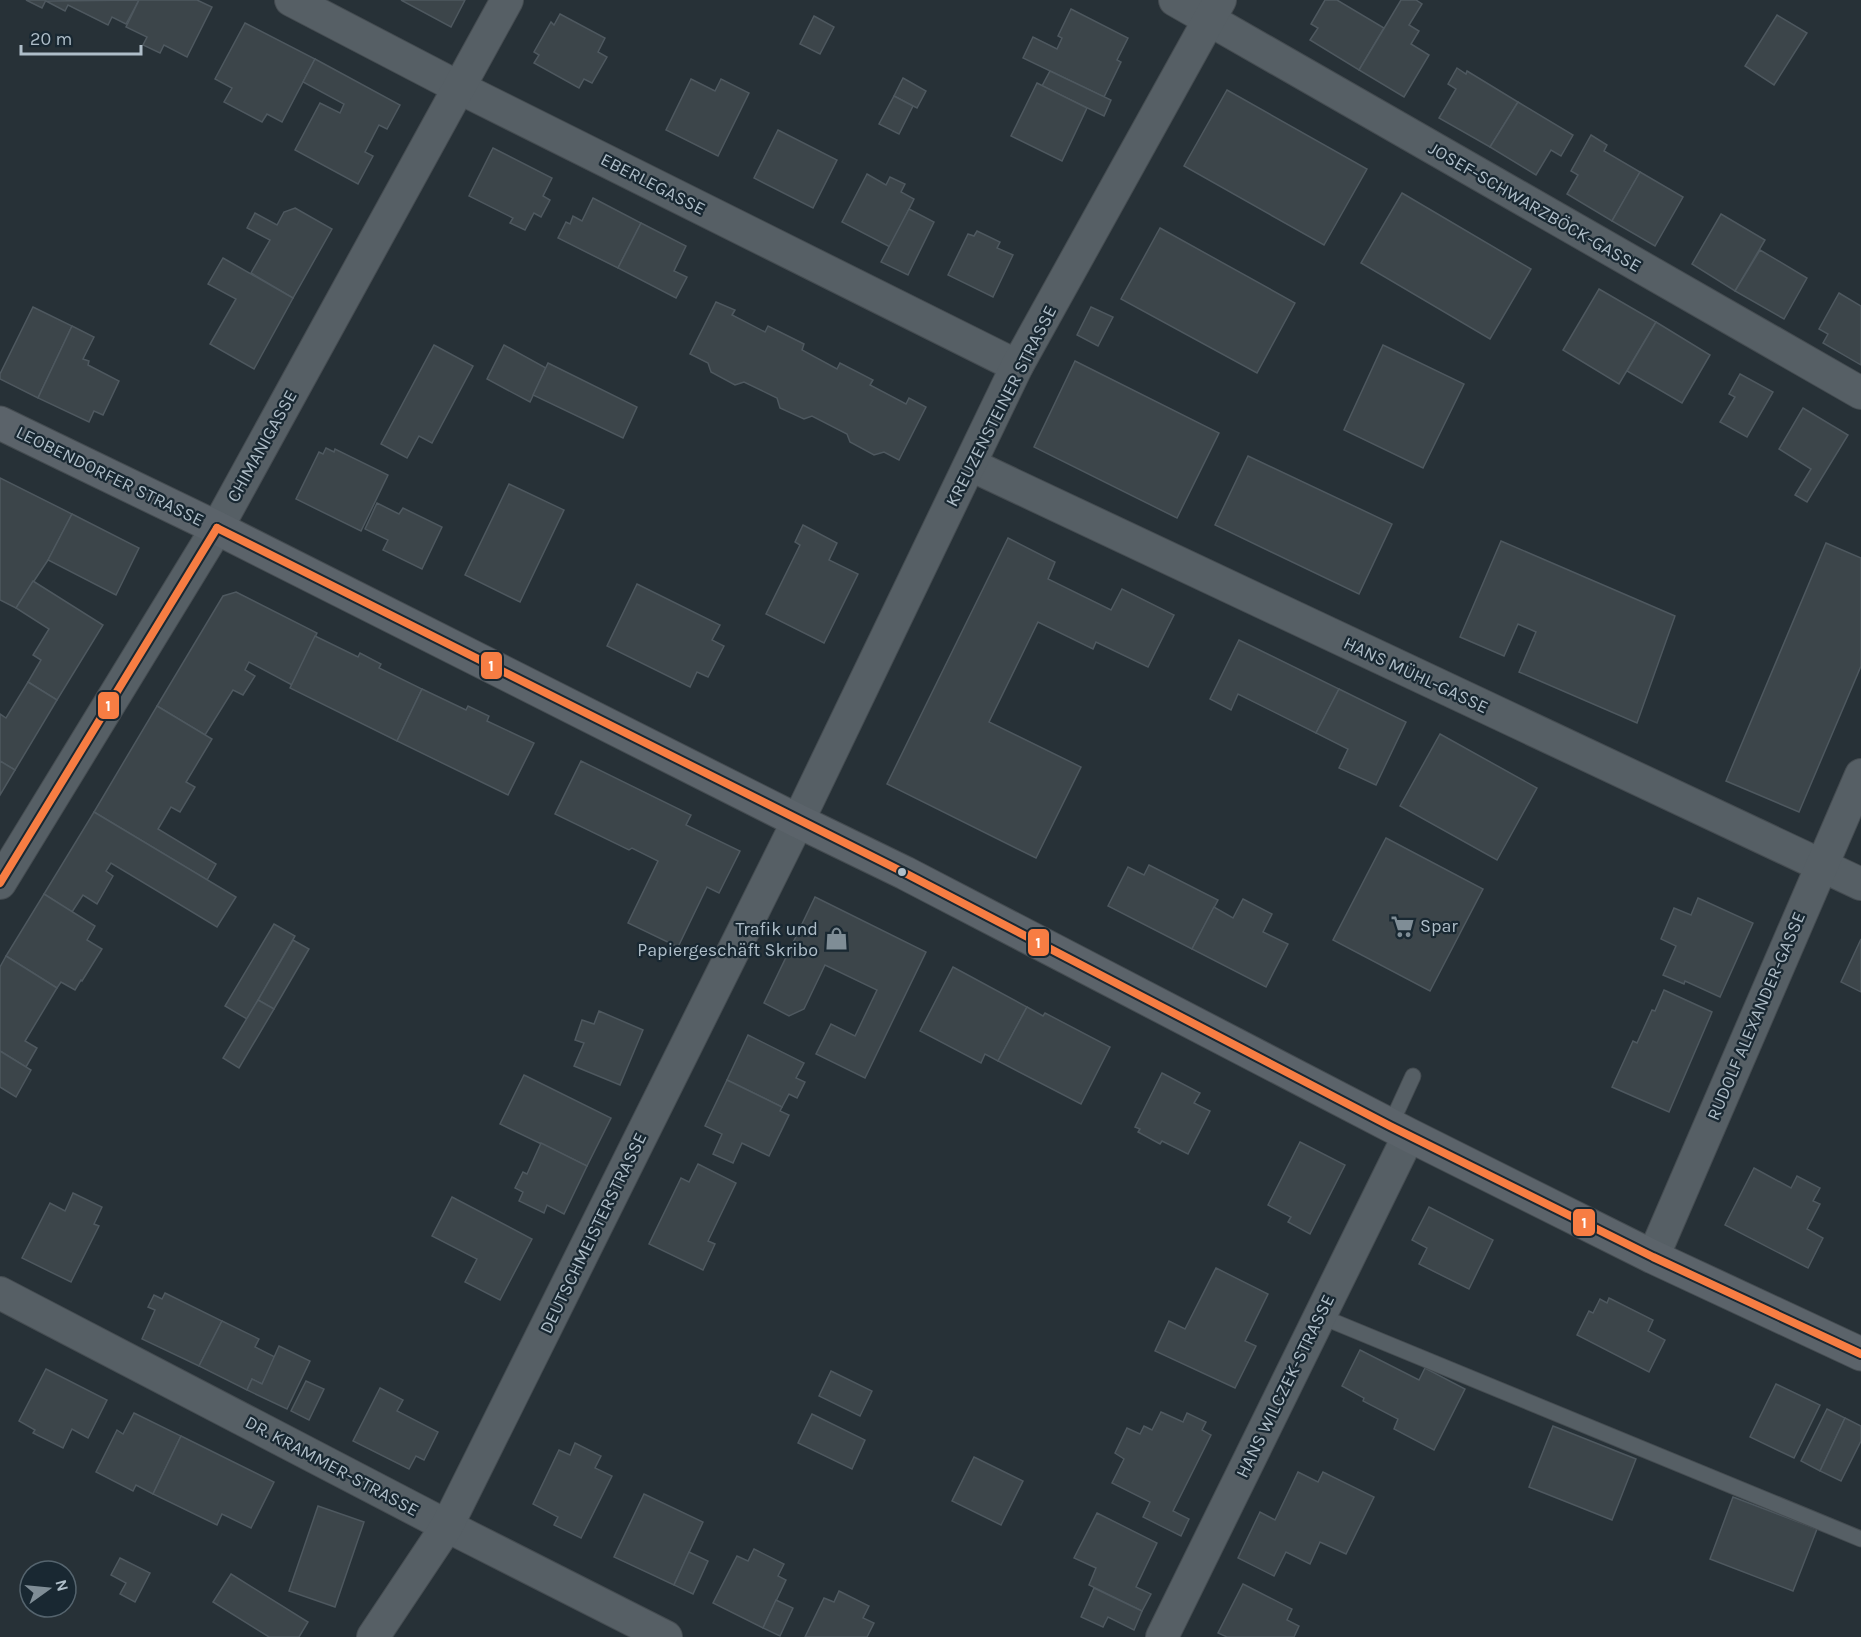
<svg xmlns="http://www.w3.org/2000/svg" width="1861" height="1637" font-family="Karla,sans-serif">
<style>
.building{fill:#3c454a;stroke:#4e585f;stroke-width:1.5}
.lines{fill:none;stroke-linecap:round;stroke-linejoin:round}
.lane-casing{stroke:#454c51;stroke-width:17}
.street-casing{stroke:#454c51;stroke-width:34}
.secondary-casing{stroke:#454c51;stroke-width:35}
.lane{stroke:#565f65;stroke-width:15}
.street{stroke:#565f65;stroke-width:32}
.secondary{stroke:#5b636a;stroke-width:33}
.bus-1-casing{stroke:#192832;stroke-width:12}
.bus-1{stroke:#f77d43;stroke-width:8}
.bus-dot{fill:#afbec9;stroke:#192832;stroke-width:2}
.labels{text-anchor:middle;stroke-width:4.5;stroke-linejoin:round;paint-order:stroke}
.street-label{font-size:18px;fill:#afbec9;stroke:#192832}
.poi-label{font-size:18px;fill:#afbec9;stroke:#192832;text-anchor:start}
.line-badge{stroke:#192832;stroke-width:2}
.badge-label{font-size:16px;text-anchor:middle;font-weight:bold;fill:#fff}
</style>
<rect width="100%" height="100%" fill="#273137"/>
<g class="building">
<polygon points="26,0 46,0 42,8"/>
<polygon points="139,0 126,24 112,17 108,25 68,5 65,11 46,1"/>
<polygon points="139,0 197,0 212,7 187,57 164,45 160,53 143,45 147,37 126,27"/>
<polygon points="401,0 465,0 451,27"/>
<polygon points="1325,0 1337,0 1384,28 1359,70 1310,40 1318,28 1311,24"/>
<polygon points="1401,0 1416,0 1422,4 1409,25 1419,31 1411,44 1429,55 1404,97 1359,70"/>
<polygon points="1071,9 1128,38 1117,60 1121,62 1104,97 1023,58 1033,37 1057,49 1062,38 1058,36"/>
<polygon points="560,14 605,38 598,52 607,57 592,83 584,79 579,88 534,63 539,55 534,52 551,22 554,25"/>
<polygon points="1777,15 1807,33 1774,85 1745,66"/>
<polygon points="814,16 834,27 820,54 800,44"/>
<polygon points="245,23 315,59 282,122 267,114 262,122 224,102 232,88 215,79"/>
<polygon points="315,59 400,105 387,129 379,125 365,152 373,156 358,184 295,150 320,103 340,113 344,104 303,82"/>
<polygon points="1457,68 1466,74 1467,71 1518,102 1490,147 1439,118 1456,89 1448,84"/>
<polygon points="1050,71 1111,100 1104,116 1042,86"/>
<polygon points="903,78 926,91 917,108 894,96"/>
<polygon points="691,79 715,91 721,79 749,93 718,156 666,130"/>
<polygon points="1037,83 1087,108 1062,161 1011,136"/>
<polygon points="1227,90 1367,169 1324,245 1184,166"/>
<polygon points="894,96 913,106 899,134 879,124"/>
<polygon points="1518,102 1573,135 1561,156 1551,150 1536,175 1490,147"/>
<polygon points="778,130 837,160 813,208 754,178"/>
<polygon points="1591,135 1607,145 1604,151 1640,172 1612,221 1567,194 1578,175 1571,171"/>
<polygon points="493,148 552,178 543,196 550,200 541,217 534,213 525,230 510,223 513,218 469,196"/>
<polygon points="1640,172 1683,197 1655,246 1612,221"/>
<polygon points="867,174 886,185 890,177 905,184 901,192 914,199 890,247 842,222"/>
<polygon points="1402,193 1531,269 1490,339 1361,263"/>
<polygon points="593,198 641,223 618,268 558,238 566,222 570,224 573,216 582,221"/>
<polygon points="295,208 332,229 293,298 251,273 270,240 247,228 255,213 277,225 284,212"/>
<polygon points="909,209 934,222 908,275 881,262"/>
<polygon points="1721,214 1765,240 1735,291 1692,264"/>
<polygon points="641,223 686,246 674,271 687,277 676,298 618,268"/>
<polygon points="1160,228 1295,303 1257,373 1121,299"/>
<polygon points="977,231 1000,242 997,248 1013,255 993,297 948,275 968,234 974,236"/>
<polygon points="1760,250 1807,278 1784,319 1735,291"/>
<polygon points="223,258 293,298 254,369 210,344 236,299 208,284"/>
<polygon points="1599,289 1656,322 1619,384 1563,350"/>
<polygon points="1839,293 1861,306 1861,365 1823,343 1828,334 1819,329"/>
<polygon points="716,302 735,310 732,315 765,332 768,326 804,344 802,350 837,369 840,363 873,380 870,385 906,404 909,398 926,407 899,460 884,452 874,455 850,442 847,434 812,416 804,419 780,408 777,398 744,382 735,385 711,372 708,363 690,354"/>
<polygon points="33,307 72,326 38,398 0,379 0,374"/>
<polygon points="1091,307 1113,317 1098,346 1077,335"/>
<polygon points="1656,322 1710,355 1682,403 1627,371"/>
<polygon points="72,326 94,337 83,359 89,361 88,365 119,381 103,415 94,411 89,422 38,398"/>
<polygon points="434,345 473,366 432,443 419,436 407,458 381,444"/>
<polygon points="504,345 546,368 530,402 487,379"/>
<polygon points="1383,345 1464,384 1423,468 1344,430"/>
<polygon points="1075,361 1219,433 1177,518 1034,447"/>
<polygon points="548,363 637,407 623,438 533,395"/>
<polygon points="1740,374 1773,392 1747,437 1720,422 1735,397 1729,394"/>
<polygon points="1803,408 1848,435 1807,502 1795,495 1811,469 1779,449"/>
<polygon points="326,448 334,452 335,449 388,475 361,531 296,499 319,452 323,454"/>
<polygon points="1248,456 1392,524 1359,594 1215,525"/>
<polygon points="0,478 72,514 48,560 16,608 0,600"/>
<polygon points="509,484 564,510 520,602 465,575"/>
<polygon points="377,503 399,514 403,508 442,527 422,569 383,550 388,540 365,529"/>
<polygon points="72,514 139,548 116,595 48,560"/>
<polygon points="803,525 837,543 829,560 858,574 824,643 766,614 800,545 795,542"/>
<polygon points="1008,538 1055,562 1048,579 1111,610 1122,589 1174,615 1148,667 1096,642 1093,649 1038,622 989,722 1081,767 1036,858 887,784"/>
<polygon points="1501,541 1675,616 1637,723 1519,672 1536,632 1518,624 1504,656 1460,637"/>
<polygon points="1826,543 1861,558 1861,666 1799,812 1726,781"/>
<polygon points="33,581 103,625 57,700 28,682 41,660 33,655 49,629 16,608"/>
<polygon points="637,584 720,625 712,640 724,646 708,677 697,672 690,687 607,646"/>
<polygon points="236,592 317,633 292,685 249,662 245,670 255,676 243,695 233,690 205,735 157,706 223,596"/>
<polygon points="315,636 358,657 360,653 381,664 379,668 422,689 397,741 290,688"/>
<polygon points="1239,640 1339,689 1316,733 1238,694 1231,710 1210,699"/>
<polygon points="28,682 57,700 15,770 0,761 0,714 6,718"/>
<polygon points="422,689 466,710 468,706 489,716 487,721 534,743 508,795 397,741"/>
<polygon points="1339,689 1406,722 1376,785 1339,768 1348,749 1316,733"/>
<polygon points="157,706 212,739 186,782 195,787 180,812 171,807 158,829 216,864 207,880 94,812"/>
<polygon points="1440,734 1537,788 1497,860 1400,806"/>
<polygon points="0,761 15,770 0,795"/>
<polygon points="581,761 691,815 686,825 740,851 719,893 707,887 678,947 628,923 658,861 632,848 629,850 555,814"/>
<polygon points="94,812 236,897 217,927 111,863 106,871 113,876 97,904 83,895 72,912 44,894"/>
<polygon points="1386,838 1483,889 1430,991 1333,940"/>
<polygon points="1149,865 1218,900 1192,949 1108,906 1128,867 1144,875"/>
<polygon points="44,894 95,926 87,940 102,949 82,981 81,980 75,990 61,982 57,988 6,956"/>
<polygon points="815,897 926,952 865,1078 816,1054 831,1024 855,1036 877,990 825,965 804,1009 789,1016 764,1003"/>
<polygon points="1698,898 1753,923 1720,997 1685,981 1684,984 1663,975 1676,946 1661,939 1674,908 1691,915"/>
<polygon points="1243,899 1272,914 1263,932 1288,944 1266,987 1192,949 1214,907 1233,918"/>
<polygon points="274,924 295,936 247,1019 225,1006"/>
<polygon points="1861,939 1861,992 1841,982"/>
<polygon points="293,940 309,949 274,1009 258,1000"/>
<polygon points="6,956 57,988 25,1041 37,1048 26,1067 0,1051 0,967"/>
<polygon points="953,967 1027,1007 998,1061 985,1054 981,1063 920,1031"/>
<polygon points="1664,990 1712,1012 1669,1112 1612,1087 1633,1041 1637,1043 1652,1010 1655,1011"/>
<polygon points="258,1000 274,1009 239,1068 223,1058"/>
<polygon points="1027,1007 1043,1016 1045,1013 1110,1047 1081,1104 998,1061"/>
<polygon points="599,1011 643,1030 620,1085 574,1066 584,1043 575,1040 582,1020 594,1024"/>
<polygon points="748,1035 804,1063 796,1078 805,1082 797,1098 789,1094 782,1107 727,1080"/>
<polygon points="0,1051 31,1070 16,1097 0,1087"/>
<polygon points="1162,1073 1200,1093 1194,1103 1210,1111 1188,1154 1162,1141 1160,1144 1138,1132 1140,1129 1135,1127"/>
<polygon points="524,1075 611,1118 587,1166 500,1124"/>
<polygon points="727,1080 782,1107 780,1111 789,1115 769,1156 742,1143 733,1163 713,1154 722,1134 705,1126"/>
<polygon points="1300,1142 1345,1165 1310,1234 1288,1222 1291,1217 1268,1205"/>
<polygon points="541,1143 587,1166 564,1214 547,1205 544,1213 519,1201 523,1192 515,1188 523,1172 527,1174"/>
<polygon points="698,1164 736,1183 708,1241 715,1244 703,1270 649,1244 681,1178 689,1182"/>
<polygon points="1754,1168 1791,1188 1797,1176 1820,1188 1813,1201 1820,1204 1807,1229 1823,1238 1808,1268 1725,1225"/>
<polygon points="73,1193 102,1207 94,1224 99,1226 71,1282 22,1258 50,1203 65,1211"/>
<polygon points="452,1197 532,1239 500,1300 465,1282 477,1259 432,1236"/>
<polygon points="1429,1207 1493,1240 1469,1289 1419,1264 1427,1248 1412,1240"/>
<polygon points="1216,1268 1268,1294 1245,1341 1256,1346 1235,1388 1155,1351 1169,1321 1185,1329"/>
<polygon points="165,1293 222,1321 199,1366 142,1339 155,1310 148,1307 154,1295 162,1299"/>
<polygon points="1609,1298 1653,1320 1648,1331 1665,1340 1649,1372 1577,1335 1589,1311 1593,1313 1600,1299 1607,1303"/>
<polygon points="222,1321 259,1339 255,1347 275,1357 262,1384 252,1379 247,1390 199,1366"/>
<polygon points="279,1346 310,1361 287,1409 247,1390 252,1379 262,1384"/>
<polygon points="1360,1350 1419,1380 1425,1368 1465,1389 1434,1450 1394,1429 1398,1419 1363,1401 1364,1398 1342,1386"/>
<polygon points="46,1369 107,1400 88,1438 72,1429 63,1448 33,1433 35,1430 19,1421"/>
<polygon points="831,1371 872,1391 860,1416 819,1396"/>
<polygon points="306,1381 324,1389 309,1420 291,1411"/>
<polygon points="1776,1384 1820,1405 1794,1458 1750,1437"/>
<polygon points="380,1388 403,1400 397,1411 438,1432 424,1460 416,1456 409,1469 353,1441"/>
<polygon points="1827,1409 1845,1418 1820,1471 1801,1461"/>
<polygon points="1161,1412 1183,1422 1187,1413 1206,1422 1202,1430 1211,1435 1173,1511 1189,1519 1181,1536 1143,1517 1150,1502 1112,1483 1124,1459 1115,1453 1127,1428 1140,1434 1144,1426 1152,1430"/>
<polygon points="134,1413 181,1436 153,1494 136,1485 133,1491 96,1472 117,1430 123,1434"/>
<polygon points="812,1414 865,1440 852,1469 798,1443"/>
<polygon points="1845,1418 1861,1426 1861,1441 1841,1481 1820,1471"/>
<polygon points="1553,1426 1636,1459 1612,1520 1529,1487"/>
<polygon points="181,1436 274,1482 251,1528 222,1514 217,1525 153,1494"/>
<polygon points="575,1443 601,1456 595,1468 612,1476 581,1538 554,1525 558,1517 533,1504 559,1450 570,1455"/>
<polygon points="974,1457 1023,1481 1001,1525 952,1501"/>
<polygon points="1298,1472 1318,1482 1323,1472 1374,1497 1346,1554 1320,1542 1310,1564 1286,1552 1274,1576 1238,1558 1260,1512 1275,1520"/>
<polygon points="644,1494 703,1522 674,1585 614,1557"/>
<polygon points="1733,1497 1817,1529 1793,1591 1710,1559"/>
<polygon points="318,1506 364,1522 335,1607 289,1591"/>
<polygon points="1097,1513 1157,1543 1136,1587 1151,1594 1142,1611 1089,1585 1096,1568 1074,1558"/>
<polygon points="754,1549 784,1564 778,1576 786,1580 763,1628 713,1603 737,1556 748,1561"/>
<polygon points="689,1552 708,1561 693,1594 674,1585"/>
<polygon points="120,1558 150,1573 135,1602 120,1594 126,1583 111,1575"/>
<polygon points="231,1574 308,1622 299,1637 269,1637 213,1602"/>
<polygon points="1243,1584 1292,1609 1287,1620 1299,1626 1294,1637 1227,1637 1218,1633"/>
<polygon points="1094,1588 1142,1611 1134,1630 1108,1617 1103,1627 1081,1617"/>
<polygon points="839,1591 869,1606 863,1618 874,1623 867,1637 805,1637 824,1598 834,1602"/>
<polygon points="776,1600 793,1608 780,1636 763,1628"/>
</g>
<g class="lines">
<defs>
<g id="lane">
<polyline points="1390,1126 1413,1076"/>
<polyline points="1320,1316 1861,1539"/>
</g>
<g id="street">
<polyline points="291,0 458,87 1017,366"/>
<polyline points="1175,0 1861,393"/>
<polyline points="971,465 1861,884"/>
<polyline points="0,883 217,528 507,0"/>
<polyline points="1653,1257 1861,775"/>
<polyline points="0,1293 447,1526 666,1637"/>
<polyline points="373,1637 447,1526 798,821 1017,366 1220,0"/>
<polyline points="1162,1637 1409,1135"/>
</g>
<polyline id="secondary" points="0,423 217,528 798,821 905,873 1409,1135 1653,1257 1861,1354"/>
</defs>
<use href="#lane" class="lane-casing"/>
<use href="#street" class="street-casing"/>
<use href="#secondary" class="secondary-casing"/>
<use href="#lane" class="lane"/>
<use href="#street" class="street"/>
<use href="#secondary" class="secondary"/>
<defs>
<g id="bus-1">
<polyline points="217,528 905,873 1390,1126 1653,1257 1861,1354"/>
<polyline points="0,883 217,528"/>
</g>
</defs>
<use href="#bus-1" class="bus-1-casing"/>
<use href="#bus-1" class="bus-1"/>
</g>
<defs>
<symbol id="supermarket-bare" viewBox="-9 -9 18 18"><path d="M-6-5.5h2.5l.6 2H6L4.5 2H-2.5L-4.4-4H-6ZM-1.5 3.2a1.3 1.3 0 1 0 .1 0ZM3 3.2a1.3 1.3 0 1 0 .1 0Z" fill="#7f8d96" stroke="#192832" stroke-width="2.5" paint-order="stroke"/></symbol>
<symbol id="shop-bare" viewBox="-9 -9 18 18"><path d="M-5-2.5h2.3a2.7 3.5 0 0 1 5.4 0H5L5.5 6h-11ZM-1.5-2.5h3a1.5 2.3 0 0 0-3 0Z" fill="#7f8d96" stroke="#192832" stroke-width="2.5" paint-order="stroke"/></symbol>
</defs>
<g fill-rule="evenodd">
<use href="#supermarket-bare" x="1386" y="910" width="33" height="33"/>
<use href="#shop-bare" x="820" y="922" width="33" height="33"/>
</g>
<circle class="bus-dot" cx="902" cy="872" r="5"/>
<g class="labels">
<g class="street-label">
<text transform="translate(653 184) rotate(27)" y="6">EBERLEGASSE</text>
<text transform="translate(1535 207) rotate(30)" y="6">JOSEF-SCHWARZBÖCK-GASSE</text>
<text transform="translate(1001 406) rotate(-63)" y="6">KREUZENSTEINER STRASSE</text>
<text transform="translate(262 446) rotate(-61)" y="6">CHIMANIGASSE</text>
<text transform="translate(110 476) rotate(26)" y="6">LEOBENDORFER STRASSE</text>
<text transform="translate(1416 675) rotate(25)" y="6">HANS MÜHL-GASSE</text>
<text transform="translate(1756 1016) rotate(-67)" y="6">RUDOLF ALEXANDER-GASSE</text>
<text transform="translate(593 1233) rotate(-64)" y="6">DEUTSCHMEISTERSTRASSE</text>
<text transform="translate(1285 1386) rotate(-64)" y="6">HANS WILCZEK-STRASSE</text>
<text transform="translate(332 1466) rotate(28)" y="6">DR. KRAMMER-STRASSE</text>
</g>
<g class="poi-label">
<text x="1420" y="932">Spar</text>
<text x="818" y="935" text-anchor="end">Trafik und<tspan x="818" dy="21">Papiergeschäft Skribo</tspan></text>
</g>
</g>
<g class="line-badge">
<rect x="480" y="651" width="23" height="29" rx="6" fill="#f77d43"/>
<rect x="97" y="691" width="23" height="29" rx="6" fill="#f77d43"/>
<rect x="1027" y="928" width="23" height="29" rx="6" fill="#f77d43"/>
<rect x="1572" y="1208" width="24" height="29" rx="6" fill="#f77d43"/>
</g>
<g class="badge-label">
<text x="491" y="671">1</text>
<text x="108" y="711">1</text>
<text x="1038" y="948">1</text>
<text x="1584" y="1228">1</text>
</g>
<g transform="translate(48 1589) rotate(75)"><circle r="28" fill="#192832" stroke="#55646e" stroke-width="1.5"/>
<path d="M0-4.5L10 22L0 15L-10 22Z" fill="#7f8d96"/>
<text y="-9" font-size="16" font-weight="bold" text-anchor="middle" fill="#afbec9">N</text>
</g>
<path d="M21 45v9h120v-9" fill="none" stroke="#afbec9" stroke-width="3"/>
<text x="30" y="45" font-size="18" fill="#afbec9" stroke="#192832" stroke-width="4.5" paint-order="stroke">20 m</text>
</svg>
